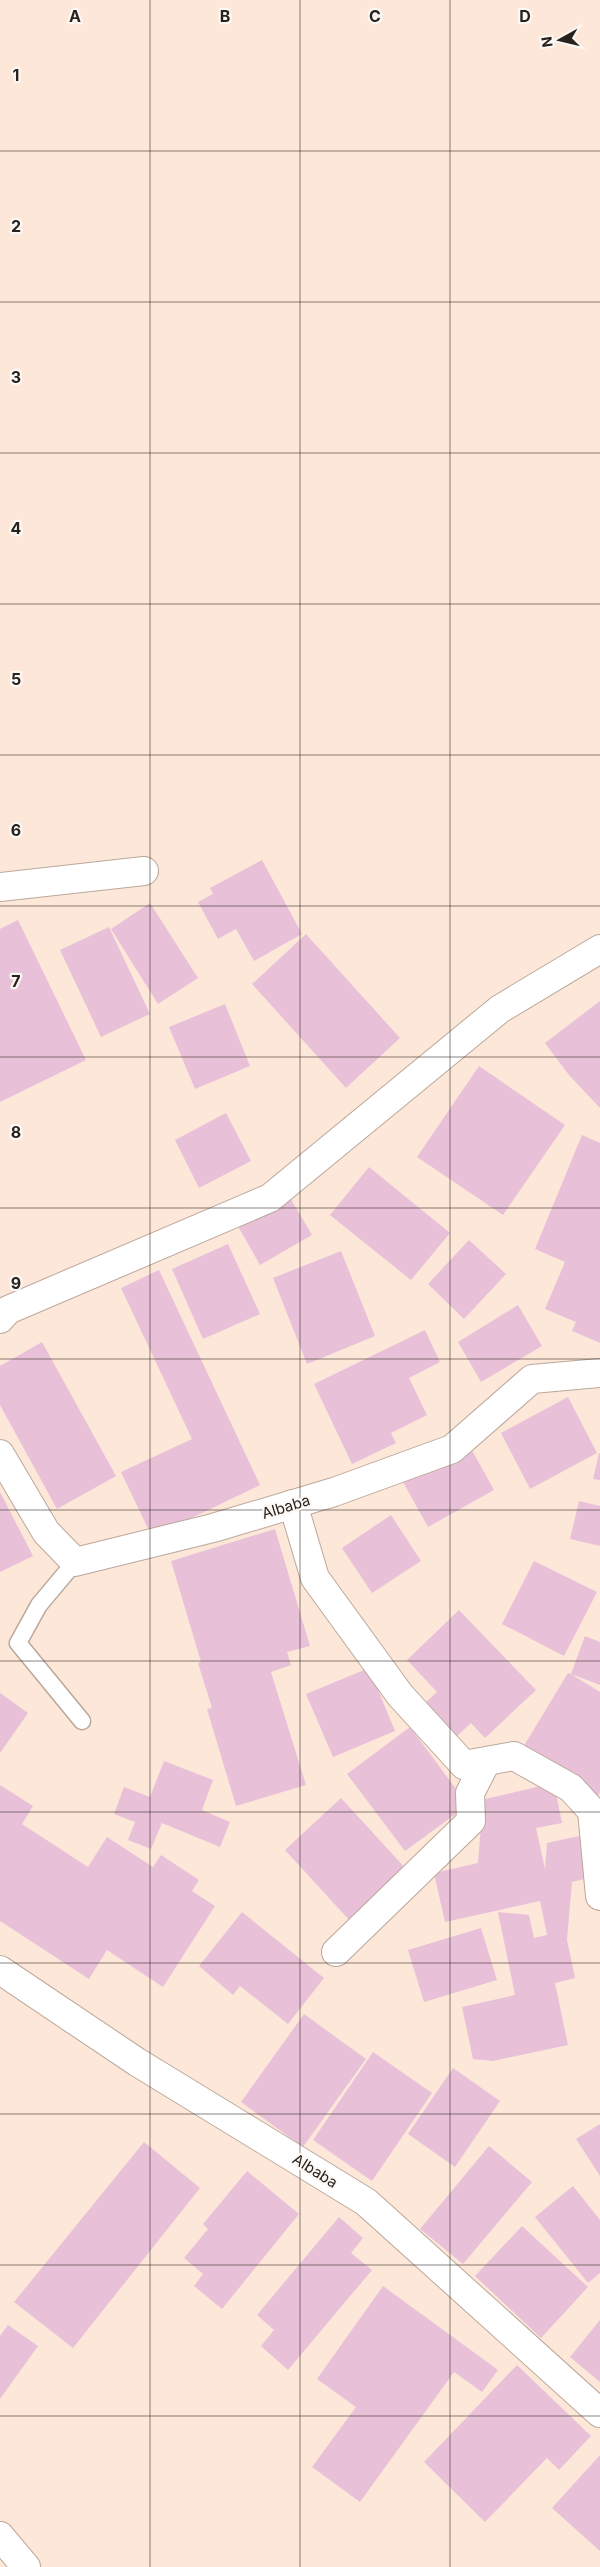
<svg xmlns="http://www.w3.org/2000/svg" width="600" height="2567" font-family="Inter,sans-serif">
<style>
.building{fill:#e8c1d9}
.lines{fill:none;stroke-linecap:round;stroke-linejoin:round}
.service-casing{stroke:#bba89a;stroke-width:19}
.minor-casing{stroke:#bba89a;stroke-width:30}
.tertiary-casing{stroke:#bba89a;stroke-width:30}
.service{stroke:#fff;stroke-width:16}
.minor{stroke:#fff;stroke-width:28}
.tertiary{stroke:#fff;stroke-width:28}
.grid{fill:none;stroke:#29221c;stroke-width:1;stroke-opacity:0.55}
.labels{text-anchor:middle;stroke-width:4.5;stroke-linejoin:round;paint-order:stroke}
.street-label{font-size:15px;fill:#29221c;stroke:#fcf8f5}
.grid-label{font-size:16px;text-anchor:middle;font-weight:bold;fill:#29221c;stroke:#fcf8f5;stroke-width:4.5;stroke-linejoin:round;paint-order:stroke}
</style>
<rect width="100%" height="100%" fill="#fce7d9"/>
<g class="building">
<polygon points="262,860 302,934 254,961 236,929 218,939 198,902 213,894 210,888"/>
<polygon points="150,903 198,978 158,1004 111,929"/>
<polygon points="18,920 86,1060 0,1102 0,929"/>
<polygon points="109,927 150,1014 101,1037 60,950"/>
<polygon points="306,934 400,1038 346,1088 252,984"/>
<polygon points="600,1001 600,1108 569,1075 545,1043"/>
<polygon points="225,1004 250,1066 195,1089 169,1027"/>
<polygon points="479,1066 565,1125 503,1215 417,1157"/>
<polygon points="226,1113 251,1161 199,1188 175,1140"/>
<polygon points="582,1135 600,1143 600,1343 572,1331 576,1322 545,1309 565,1262 535,1249"/>
<polygon points="369,1167 450,1233 411,1280 330,1215"/>
<polygon points="285,1189 312,1235 260,1265 234,1219"/>
<polygon points="469,1240 506,1274 464,1319 428,1284"/>
<polygon points="228,1244 260,1314 203,1339 172,1269"/>
<polygon points="341,1251 375,1336 307,1364 273,1278"/>
<polygon points="159,1270 260,1485 152,1537 121,1472 192,1439 121,1288"/>
<polygon points="518,1305 542,1346 481,1382 458,1342"/>
<polygon points="425,1330 440,1362 409,1378 427,1415 391,1433 396,1443 352,1464 314,1384"/>
<polygon points="42,1342 116,1476 57,1509 0,1405 0,1366"/>
<polygon points="568,1397 597,1453 530,1489 501,1433"/>
<polygon points="469,1445 494,1490 428,1527 403,1482"/>
<polygon points="599,1453 600,1453 600,1480 593,1479"/>
<polygon points="0,1492 33,1556 0,1572"/>
<polygon points="579,1501 600,1506 600,1546 570,1539"/>
<polygon points="391,1515 421,1561 372,1593 342,1548"/>
<polygon points="275,1529 310,1646 287,1652 291,1665 271,1672 306,1785 236,1806 207,1709 212,1708 198,1663 201,1662 171,1561"/>
<polygon points="534,1561 597,1592 564,1656 502,1624"/>
<polygon points="459,1610 536,1690 485,1738 471,1723 456,1737 424,1704 437,1692 407,1660"/>
<polygon points="585,1636 600,1642 600,1685 571,1674 600,1692 600,1792 598,1796 522,1749 568,1673 571,1674"/>
<polygon points="369,1668 395,1731 333,1757 306,1694"/>
<polygon points="0,1693 28,1713 0,1753"/>
<polygon points="410,1727 468,1805 405,1851 347,1774"/>
<polygon points="164,1761 213,1780 202,1810 230,1822 220,1847 162,1823 151,1849 128,1840 135,1822 114,1814 124,1787 150,1797"/>
<polygon points="554,1783 562,1823 536,1828 545,1869 547,1843 588,1834 584,1879 572,1882 567,1940 575,1978 555,1983 568,2045 493,2061 473,2059 462,2007 515,1995 498,1912 529,1915 534,1938 547,1935 540,1901 445,1922 434,1873 478,1863 481,1824 477,1801"/>
<polygon points="0,1785 33,1806 22,1824 88,1867 107,1837 153,1867 161,1855 199,1880 192,1891 215,1906 163,1987 107,1950 89,1979 0,1921"/>
<polygon points="341,1798 407,1870 351,1922 285,1850"/>
<polygon points="242,1912 324,1978 288,2024 240,1986 233,1995 199,1966"/>
<polygon points="481,1928 497,1980 424,2002 408,1950"/>
<polygon points="304,2014 366,2059 303,2147 241,2102"/>
<polygon points="373,2052 432,2093 372,2181 313,2140"/>
<polygon points="453,2068 500,2101 455,2167 408,2134"/>
<polygon points="600,2124 600,2176 576,2139"/>
<polygon points="144,2142 200,2188 73,2348 14,2302"/>
<polygon points="489,2146 532,2182 463,2264 420,2229"/>
<polygon points="247,2171 299,2214 222,2309 194,2286 203,2274 184,2258 208,2229 203,2224"/>
<polygon points="573,2186 600,2220 600,2273 588,2283 535,2217"/>
<polygon points="339,2217 363,2238 351,2253 372,2270 288,2370 261,2346 274,2330 257,2315"/>
<polygon points="522,2226 588,2287 541,2338 475,2276"/>
<polygon points="383,2286 498,2370 482,2392 454,2372 360,2502 312,2467 356,2407 317,2379"/>
<polygon points="600,2320 600,2382 570,2357"/>
<polygon points="8,2325 38,2346 0,2399 0,2336"/>
<polygon points="517,2365 591,2436 559,2470 547,2458 485,2522 424,2462"/>
<polygon points="600,2455 600,2551 552,2508"/>
</g>
<g class="lines">
<defs>
<polyline id="service" points="75,1562 39,1605 18,1643 82,1721"/>
<g id="minor">
<polyline points="0,887 144,871"/>
<polyline points="0,1319 8,1310 270,1198 500,1009 600,949"/>
<polyline points="0,1454 46,1532 75,1562 213,1528 334,1492 452,1449 532,1379 600,1373"/>
<polyline points="293,1504 315,1578 400,1695 464,1765 514,1756 571,1788 592,1811 600,1896"/>
<polyline points="336,1952 471,1821 470,1793 486,1762"/>
<polyline points="0,2536 26,2567"/>
</g>
<polyline id="tertiary" points="0,1970 137,2062 366,2202 600,2413"/>
</defs>
<use href="#service" class="service-casing"/>
<use href="#minor" class="minor-casing"/>
<use href="#tertiary" class="tertiary-casing"/>
<use href="#service" class="service"/>
<use href="#minor" class="minor"/>
<use href="#tertiary" class="tertiary"/>
</g>
<path class="grid" d="M150 0V2567M300 0V2567M450 0V2567M0 151H600M0 302H600M0 453H600M0 604H600M0 755H600M0 906H600M0 1057H600M0 1208H600M0 1359H600M0 1510H600M0 1661H600M0 1812H600M0 1963H600M0 2114H600M0 2265H600M0 2416H600"/>
<g class="labels">
<g class="street-label">
<text transform="translate(286 1507) rotate(-17)" y="5">Albaba</text>
<text transform="translate(315 2171) rotate(32)" y="5">Albaba</text>
</g>
</g>
<g class="grid-label">
<text x="75" y="22">A</text>
<text x="225" y="22">B</text>
<text x="375" y="22">C</text>
<text x="525" y="22">D</text>
<text x="16" y="81">1</text>
<text x="16" y="232">2</text>
<text x="16" y="383">3</text>
<text x="16" y="534">4</text>
<text x="16" y="685">5</text>
<text x="16" y="836">6</text>
<text x="16" y="987">7</text>
<text x="16" y="1138">8</text>
<text x="16" y="1289">9</text>
</g>
<g transform="translate(560 40) rotate(262)" stroke="#fcf8f5" stroke-width="4" paint-order="stroke">
<path d="M0-4L9 19L0 12L-9 19Z" fill="#29221c"/>
<text y="-8" font-size="14" font-weight="bold" text-anchor="middle" fill="#29221c">N</text>
</g>
</svg>
